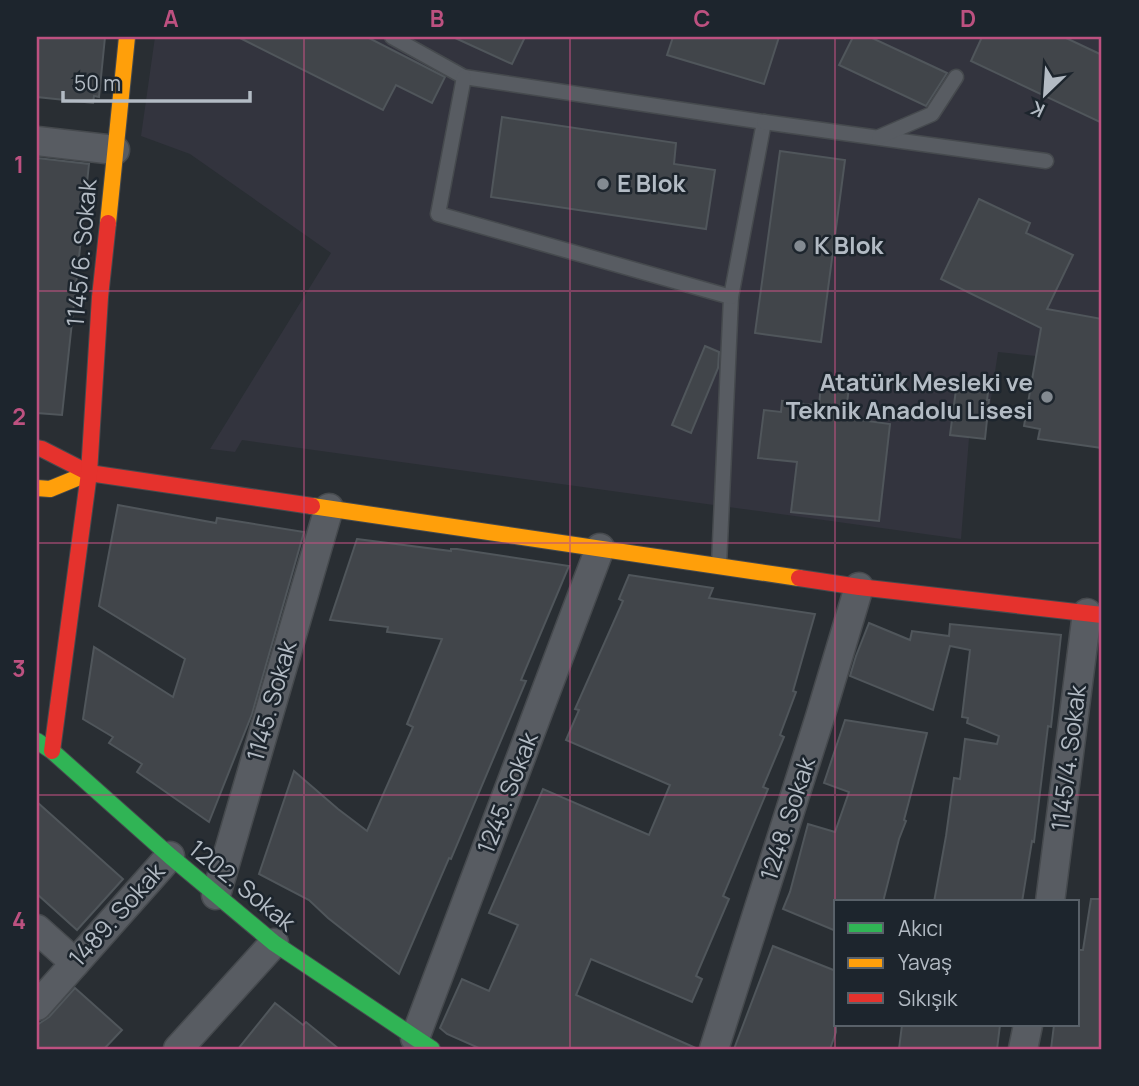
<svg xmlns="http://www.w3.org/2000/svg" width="1139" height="1086" font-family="Manrope,sans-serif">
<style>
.medical{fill:#33343e}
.building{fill:#41454a;stroke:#50565b;stroke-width:2}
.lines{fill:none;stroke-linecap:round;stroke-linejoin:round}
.lane-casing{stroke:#464a4e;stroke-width:17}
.street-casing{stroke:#464a4e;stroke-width:31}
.fast-casing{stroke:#464a4e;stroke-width:18}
.slow-casing{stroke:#464a4e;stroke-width:18}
.jam-casing{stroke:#464a4e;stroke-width:18}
.lane{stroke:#585c62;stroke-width:14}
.street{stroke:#585c62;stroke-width:28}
.fast{stroke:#30b455;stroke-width:16}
.slow{stroke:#ff9f0a;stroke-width:16}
.jam{stroke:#e5322d;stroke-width:16}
.grid{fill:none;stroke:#bd5180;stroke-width:2;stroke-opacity:0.55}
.poi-dot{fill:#838a91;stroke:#1d252d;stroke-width:2.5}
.labels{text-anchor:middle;stroke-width:5;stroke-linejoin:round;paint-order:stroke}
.poi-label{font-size:24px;font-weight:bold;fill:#b3bbc4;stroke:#1d252d;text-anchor:start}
.street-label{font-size:24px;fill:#b3bbc4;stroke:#1d252d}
.neatline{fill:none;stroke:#bd5180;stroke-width:2.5}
.grid-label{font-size:23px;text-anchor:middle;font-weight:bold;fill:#bd5180}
</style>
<rect width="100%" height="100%" fill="#292e33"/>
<polygon class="medical" points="155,37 1102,37 1102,319 1062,312 1041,328 1036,356 998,352 985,439 969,438 961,539 242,440 235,452 210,449 331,253 190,154 141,136"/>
<g class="building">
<polygon points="37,37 105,37 99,97 94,96 93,103 37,97"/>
<polygon points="238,37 367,37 445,77 432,103 396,85 383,110"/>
<polygon points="453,37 525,37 512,64"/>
<polygon points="673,37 779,37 764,84 667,55"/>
<polygon points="853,37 870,37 947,73 926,106 839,65"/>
<polygon points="982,37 1064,37 1102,55 1102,123 971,61"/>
<polygon points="502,117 676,143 674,164 715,170 706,229 491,197"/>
<polygon points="780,151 845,160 821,342 755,333"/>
<polygon points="37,158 89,164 62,415 37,413"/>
<polygon points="979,199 1030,223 1026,233 1073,255 1047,309 1102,319 1102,448 1038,439 1040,429 1024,426 1041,328 941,279"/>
<polygon points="705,346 719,352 718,368 691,433 672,425"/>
<polygon points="957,382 970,384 970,382 989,385 987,400 989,400 985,439 950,435"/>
<polygon points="821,385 849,388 845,418 890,424 879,521 791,512 797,462 758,458 764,410 781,412 782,401 819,406"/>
<polygon points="118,505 216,523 217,518 304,532 252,714 209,822 137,772 142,764 109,743 113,737 83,719 94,647 173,697 185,659 99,606"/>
<polygon points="357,539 451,551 451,549 457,549 569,566 521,680 526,681 451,859 449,858 399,974 328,918 309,900 259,874 294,771 338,809 367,831 413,727 407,724 442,639 387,632 388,627 330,620"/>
<polygon points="629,575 713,588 709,598 815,614 793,691 796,692 780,735 784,737 763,787 768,789 723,896 729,899 696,976 702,979 692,1002 591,959 576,995 698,1049 481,1049 447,1034 440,1028 462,979 489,991 518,925 489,913 543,789 649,835 670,785 566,740 579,710 575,709 623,601 619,599"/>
<polygon points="869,623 910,640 912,631 949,636 950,624 1061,635 1051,727 1048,726 1034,842 1032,841 1022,902 934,902 946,836 954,778 960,779 965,739 997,744 999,736 967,723 968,718 962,717 970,650 950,646 933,710 850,676 856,656"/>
<polygon points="845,720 927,733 904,820 906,821 899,839 883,902 836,902 836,931 783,909 790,892 808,824 835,832 849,792 824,783"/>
<polygon points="37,802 123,879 77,930 37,894"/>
<polygon points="1091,899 1102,899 1102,1049 1051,1049 1054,1025 1078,1025 1078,950 1083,950"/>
<polygon points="773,946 836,971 836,1032 830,1049 734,1049"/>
<polygon points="75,988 122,1030 104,1049 37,1049 37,1025 49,1017"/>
<polygon points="275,1003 303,1025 306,1022 339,1049 238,1049"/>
<polygon points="902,1025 1000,1025 997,1049 899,1049"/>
</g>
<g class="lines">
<defs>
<g id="lane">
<polyline points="392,37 464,77 764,122 731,297 719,565"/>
<polyline points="464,77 438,214 731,297"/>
<polyline points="764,122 1046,161"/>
<polyline points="879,137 932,114 956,77"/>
</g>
<g id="street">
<polyline points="37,141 115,150"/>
<polyline points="216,895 329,508"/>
<polyline points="1050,902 1087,613"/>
<polyline points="37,929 75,963"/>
<polyline points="37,1006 170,856"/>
<polyline points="415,1038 600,548"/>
<polyline points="178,1049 274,943"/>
<polyline points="714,1049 820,717 859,587"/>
<polyline points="1023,1049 1028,1025"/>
</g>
<polyline id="fast" points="37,741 52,751 170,856 274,943 432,1049"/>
<g id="slow">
<polyline points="108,223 127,37"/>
<polyline points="37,488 50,489 89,473"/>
<polyline points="312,506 799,578"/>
</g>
<g id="jam">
<polyline points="37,448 42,449 89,473 312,506"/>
<polyline points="799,578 859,587 1102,615"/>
<polyline points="52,751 89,473 100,297 108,223"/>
</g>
</defs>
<use href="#lane" class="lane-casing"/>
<use href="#street" class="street-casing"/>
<use href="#fast" class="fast-casing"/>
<use href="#slow" class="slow-casing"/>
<use href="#jam" class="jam-casing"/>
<use href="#lane" class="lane"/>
<use href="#street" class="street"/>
<use href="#fast" class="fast"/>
<use href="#slow" class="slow"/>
<use href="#jam" class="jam"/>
</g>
<path class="grid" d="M304 37V1049M570 37V1049M835 37V1049M37 291H1102M37 543H1102M37 795H1102"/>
<g class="poi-dot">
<circle cx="603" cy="184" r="7"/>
<circle cx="800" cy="246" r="7"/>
<circle cx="1047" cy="397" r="7"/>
</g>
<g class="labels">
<g class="poi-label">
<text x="617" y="192">E Blok</text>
<text x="814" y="254">K Blok</text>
<text x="1033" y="391" text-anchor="end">Atatürk Mesleki ve<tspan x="1033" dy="28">Teknik Anadolu Lisesi</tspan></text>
</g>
<g class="street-label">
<text transform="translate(82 253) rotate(-85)" y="8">1145/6. Sokak</text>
<text transform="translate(272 701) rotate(-74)" y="8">1145. Sokak</text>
<text transform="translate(1069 758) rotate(-83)" y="8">1145/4. Sokak</text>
<text transform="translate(508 793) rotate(-69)" y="8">1245. Sokak</text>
<text transform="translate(788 819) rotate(-72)" y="8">1248. Sokak</text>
<text transform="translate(242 886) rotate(39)" y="8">1202. Sokak</text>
<text transform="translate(117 915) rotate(-48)" y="8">1489. Sokak</text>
</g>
</g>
<rect width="1139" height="1086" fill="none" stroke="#1d252d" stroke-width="77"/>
<rect x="834" y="900" width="245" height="126" fill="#1d252d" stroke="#596169" stroke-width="2"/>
<rect x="848" y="923" width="35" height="10" fill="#30b455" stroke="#596169" stroke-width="2"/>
<text x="898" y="936" font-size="21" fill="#b3bbc4">Akıcı</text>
<rect x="848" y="958" width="35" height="10" fill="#ff9f0a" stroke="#596169" stroke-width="2"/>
<text x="898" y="970" font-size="21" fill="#b3bbc4">Yavaş</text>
<rect x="848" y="993" width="35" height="10" fill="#e5322d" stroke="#596169" stroke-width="2"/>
<text x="898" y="1006" font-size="21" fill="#b3bbc4">Sıkışık</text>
<g transform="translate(1045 94) rotate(205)" stroke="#1d252d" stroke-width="5" paint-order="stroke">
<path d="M0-5L12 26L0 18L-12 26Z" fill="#b3bbc4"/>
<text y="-10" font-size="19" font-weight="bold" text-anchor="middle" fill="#b3bbc4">K</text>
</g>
<path d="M63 91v10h187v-10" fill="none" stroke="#b3bbc4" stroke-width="3.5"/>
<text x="74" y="91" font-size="21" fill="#b3bbc4" stroke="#1d252d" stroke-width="5" paint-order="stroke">50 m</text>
<rect x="38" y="38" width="1062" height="1010" class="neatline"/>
<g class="grid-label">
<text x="171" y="27">A</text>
<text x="437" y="27">B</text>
<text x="702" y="27">C</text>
<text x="968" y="27">D</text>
<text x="19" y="173">1</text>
<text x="19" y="425">2</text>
<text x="19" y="677">3</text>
<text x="19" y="929">4</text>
</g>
</svg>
